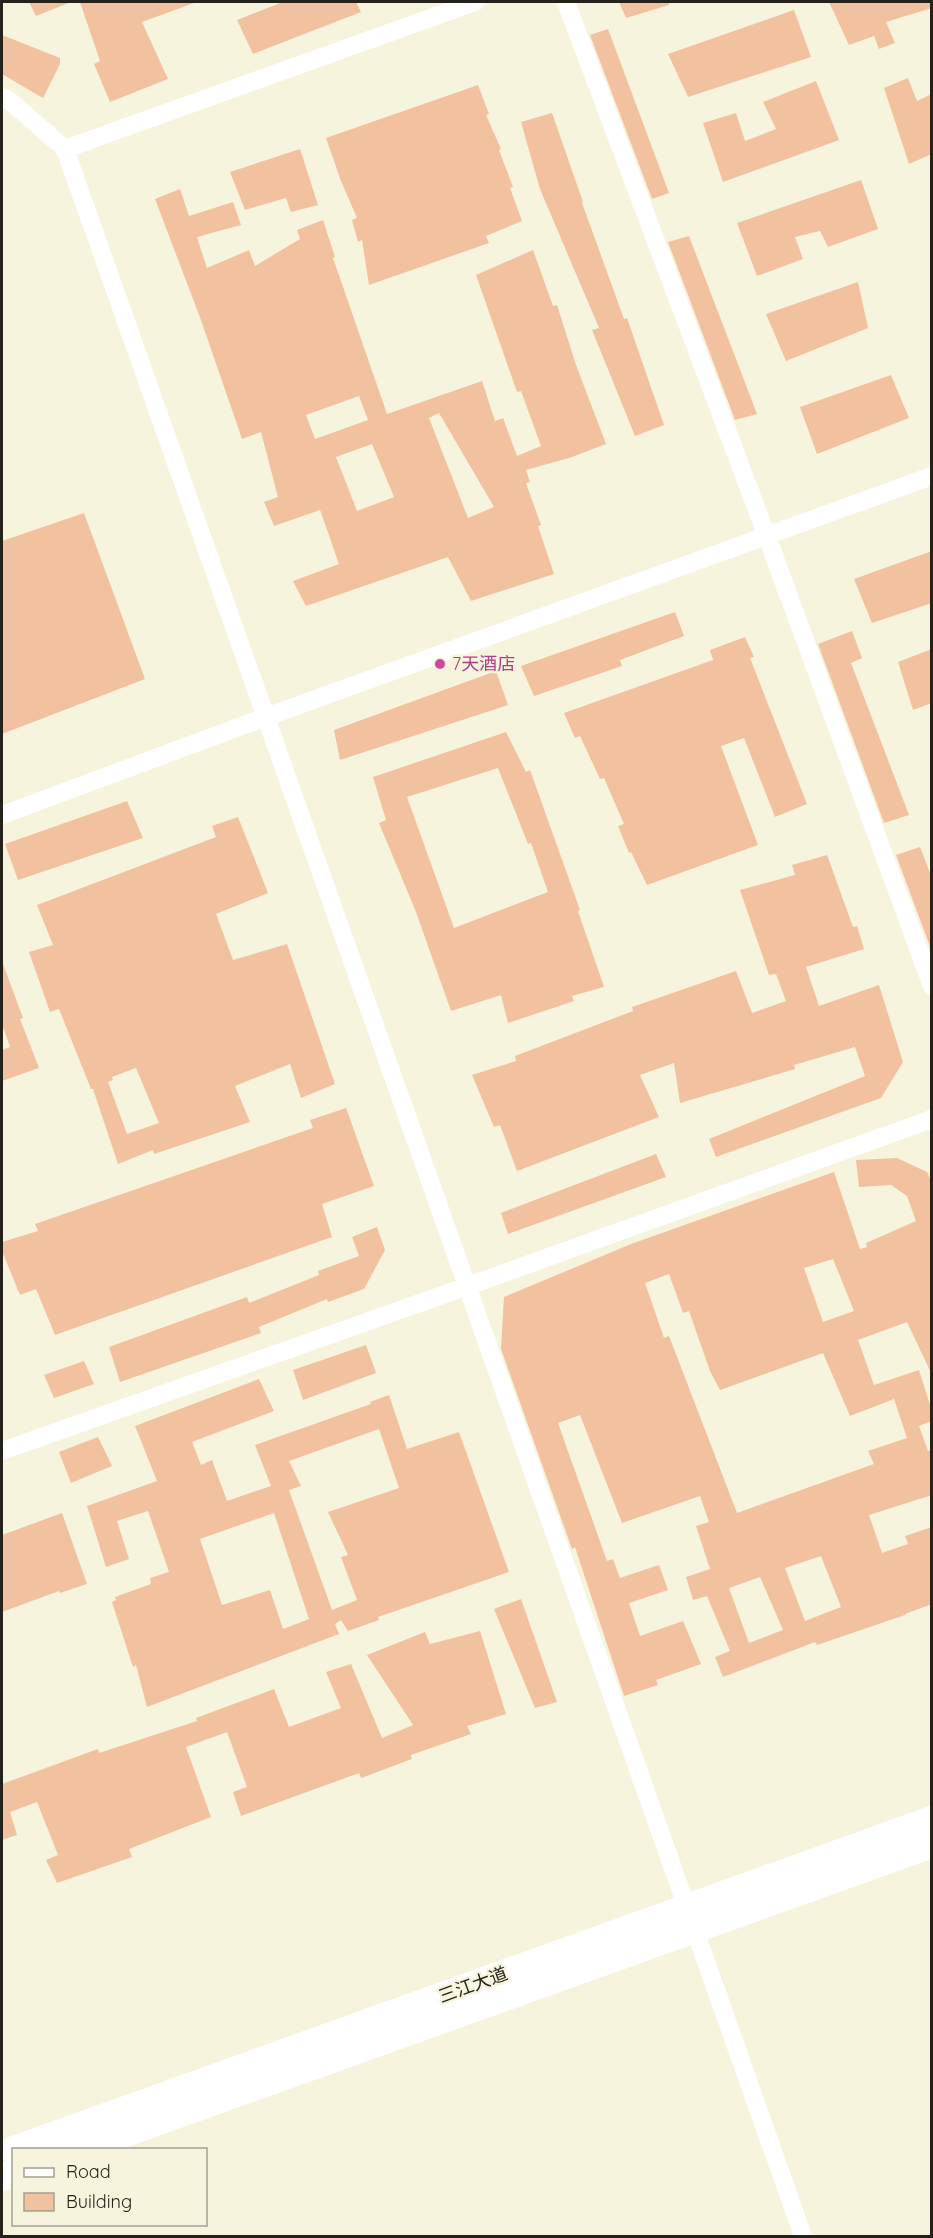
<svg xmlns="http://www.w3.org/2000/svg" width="933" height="2238" font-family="Quicksand,'Noto Sans SC',sans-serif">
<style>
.building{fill:#f2c19f;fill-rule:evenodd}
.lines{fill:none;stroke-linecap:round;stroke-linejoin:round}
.street{stroke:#fff;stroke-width:18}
.primary{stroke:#fff;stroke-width:28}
.hotel-dot{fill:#d1479c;stroke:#f7f4de;stroke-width:2}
.labels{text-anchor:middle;stroke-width:5;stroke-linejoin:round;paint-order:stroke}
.hotel-label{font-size:18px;fill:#b23c85;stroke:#f7f4de;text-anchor:start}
.street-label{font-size:18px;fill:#24221a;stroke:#f7f4de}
</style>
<rect width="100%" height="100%" fill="#f7f4de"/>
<g class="building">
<polygon points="29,2 71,2 36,16"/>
<polygon points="80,2 194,2 194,3 142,22 168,79 110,102 94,64 100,61"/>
<polygon points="283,2 356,2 361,12 253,54 237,20"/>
<polygon points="619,2 669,2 669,5 626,18"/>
<polygon points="829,2 932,2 932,8 886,22 895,43 879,49 874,36 849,45"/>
<polygon points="794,10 811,57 688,97 668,54"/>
<polygon points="608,29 669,193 652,199 590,35"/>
<polygon points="2,35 60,58 60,64 43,98 2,74"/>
<polygon points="908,78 917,101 932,94 932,154 909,164 884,88"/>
<polygon points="816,81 839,140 723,182 703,123 736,113 745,141 776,129 763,102"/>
<polygon points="478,85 489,114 486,115 501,149 499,150 513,187 510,188 522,221 486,236 489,243 369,285 362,240 358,242 352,220 357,218 341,181 326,138"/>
<polygon points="552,113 583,202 582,203 624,319 627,318 664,425 635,436 592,330 599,328 540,189 521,122"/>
<polygon points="300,149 318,205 291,212 286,198 245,210 230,172"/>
<polygon points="861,180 878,229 828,247 820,231 795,237 803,259 757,276 737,223"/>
<path d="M180 189 189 216 233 202 241 225 197 237 207 268 249 250 255 266 300 239 297 230 323 220 335 257 333 258 387 414 482 381 495 421 503 418 517 456 541 446 521 391 517 392 476 275 533 250 553 306 557 305 576 365 606 444 569 458 526 470 530 482 526 483 541 525 538 526 554 574 471 601 448 557 306 606 293 581 339 564 320 510 274 526 264 502 278 497 261 432 242 439 201 320 155 199ZM359 396 368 420 315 439 306 415ZM439 413 494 507 468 518 429 418ZM372 444 394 497 357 511 336 457Z"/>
<polygon points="689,236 757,414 735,420 668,242"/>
<polygon points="858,282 868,328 786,361 766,314"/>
<polygon points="891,375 909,418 817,454 800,407"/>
<polygon points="84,513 145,679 2,734 2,541"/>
<polygon points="932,551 932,603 872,623 854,579"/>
<polygon points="675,612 684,636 620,660 622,666 534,696 521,666"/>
<polygon points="852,631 862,658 851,663 909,815 884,823 818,644"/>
<polygon points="745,637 754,657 750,658 807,804 775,817 744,738 721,746 758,845 647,885 631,852 629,853 618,826 624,824 604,778 600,779 580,736 575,738 564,713 713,660 710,650"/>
<polygon points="932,649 932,703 913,710 898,662"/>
<polygon points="496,671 508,705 340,760 334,730"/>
<path d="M506 732 526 772 530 770 580 910 578 911 604 987 572 996 574 1001 508 1023 501 995 451 1011 416 912 379 823 386 820 373 777ZM498 768 528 844 531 843 548 892 454 928 407 797Z"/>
<polygon points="127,801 143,838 18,880 5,844"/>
<path d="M238 817 268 893 216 914 233 960 287 944 335 1084 301 1098 290 1064 235 1086 250 1122 154 1154 153 1150 118 1164 93 1089H91L59 1009 50 1012 29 952 53 945 37 905 216 837 212 826ZM136 1068 159 1123 127 1134 108 1082 113 1080 112 1077Z"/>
<polygon points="920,847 932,878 932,952 896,855"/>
<polygon points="827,855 853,927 857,926 864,949 806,967 819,1006 879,985 903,1062 881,1098 716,1157 709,1139 865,1076 855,1047 794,1065 795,1069 680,1103 674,1063 640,1075 659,1117 517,1171 500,1125 494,1127 472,1075 516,1061 515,1056 633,1011 632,1007 736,971 752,1013 786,1001 776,974 769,975 740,890 795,875 792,865"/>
<polygon points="2,964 3,964 23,1018 20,1019 39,1068 2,1081 2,1050 10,1047 2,1024"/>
<polygon points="346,1108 374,1186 322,1204 332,1237 55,1335 36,1289 20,1295 2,1251 2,1242 38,1231 35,1224 313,1128 310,1120"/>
<polygon points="656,1154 666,1177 508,1234 501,1213"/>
<path d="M897 1158 927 1172 932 1183V1375L907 1322 858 1340 874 1385 919 1370 932 1411V1421L919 1426 928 1451 932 1450V1495L869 1515 882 1553 908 1544 905 1536 932 1527V1604L905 1614V1615L817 1645 815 1642 723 1677 715 1657 730 1651 707 1596 693 1600 686 1577 710 1569 696 1526 709 1522 700 1496 622 1523 580 1415 558 1423 607 1561 613 1559 620 1578 659 1565 668 1590 629 1603 640 1636 683 1621 701 1664 656 1680 658 1685 624 1696 575 1547 572 1549 501 1349 504 1297 631 1244 834 1172 860 1249 867 1247 866 1243 916 1221 907 1196 891 1185 859 1187 856 1160ZM833 1259 854 1311 823 1322 804 1268ZM669 1274 683 1313 689 1311 710 1371 720 1390 823 1353 850 1416 894 1399 907 1438 868 1451 874 1464 737 1513 669 1336 664 1338 645 1283ZM821 1556 841 1607 805 1621 785 1568ZM760 1577 783 1630 749 1643 729 1588Z"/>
<polygon points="377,1227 385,1250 364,1289 328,1302 327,1299 259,1327 261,1333 120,1382 109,1347 247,1297 249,1303 319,1275 318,1271 359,1256 352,1237"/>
<polygon points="366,1345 376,1373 303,1400 293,1370"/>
<polygon points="84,1361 94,1384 54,1398 44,1375"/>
<path d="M259 1379 274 1411 192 1442 201 1465 212 1460 227 1501 271 1486 255 1445 371 1404 370 1402 389 1395 407 1449 459 1432 509 1572 378 1617 379 1620 348 1631 341 1620 335 1624 339 1634 147 1707 136 1665 133 1667 112 1602 116 1600 115 1597 151 1584 150 1578 169 1572 148 1511 117 1521 129 1559 106 1567 87 1506 157 1481 135 1426ZM379 1429 399 1488 328 1512 348 1555 341 1557 357 1600 332 1610 289 1490 301 1486 289 1461ZM274 1513 309 1619 283 1629 270 1590 222 1605 200 1539Z"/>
<polygon points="98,1437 112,1466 71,1483 59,1452"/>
<polygon points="62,1513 87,1584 60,1593 59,1591 2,1612 2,1535"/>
<polygon points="521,1599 557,1702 535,1708 494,1609"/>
<polygon points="480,1631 506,1714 467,1726 471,1734 411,1755 412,1759 361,1778 359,1773 241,1816 233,1792 247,1787 227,1732 186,1747 211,1817 129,1849 132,1857 57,1883 46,1860 58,1855 37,1802 10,1812 17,1835 2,1840 2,1784 98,1749 99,1753 197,1721 196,1718 274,1689 289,1727 341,1708 326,1672 351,1664 382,1738 413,1725 367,1655 425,1632 430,1644"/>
</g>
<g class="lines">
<g class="street">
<polyline points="566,2 766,534 932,986"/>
<polyline points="2,97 10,101 65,149 803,2236"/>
<polyline points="65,149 475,2"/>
<polyline points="2,815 266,717 932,476"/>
<polyline points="2,1451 468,1286 932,1119"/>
</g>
<g class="primary">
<polyline points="14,2150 932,1820"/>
<polyline points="78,2150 932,1844"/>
<polyline points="2,2177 14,2173"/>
</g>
</g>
<circle class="hotel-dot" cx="440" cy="664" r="6"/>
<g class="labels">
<g class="hotel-label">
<text x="452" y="670">7天酒店</text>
</g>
<g class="street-label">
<text transform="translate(473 1985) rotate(-20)" y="6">三江大道</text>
</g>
</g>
<rect width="933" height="2238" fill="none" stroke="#24221a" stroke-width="6"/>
<rect x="12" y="2148" width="195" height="78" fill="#f7f4de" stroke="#a3a090" stroke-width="1.5"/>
<rect x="24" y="2168" width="30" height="9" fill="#ffffff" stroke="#a3a090" stroke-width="1.5"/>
<text x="66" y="2178" font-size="18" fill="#24221a">Road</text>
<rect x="24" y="2193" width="30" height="18" fill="#f2c19f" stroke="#a3a090" stroke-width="1.5"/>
<text x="66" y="2208" font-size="18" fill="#24221a">Building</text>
</svg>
